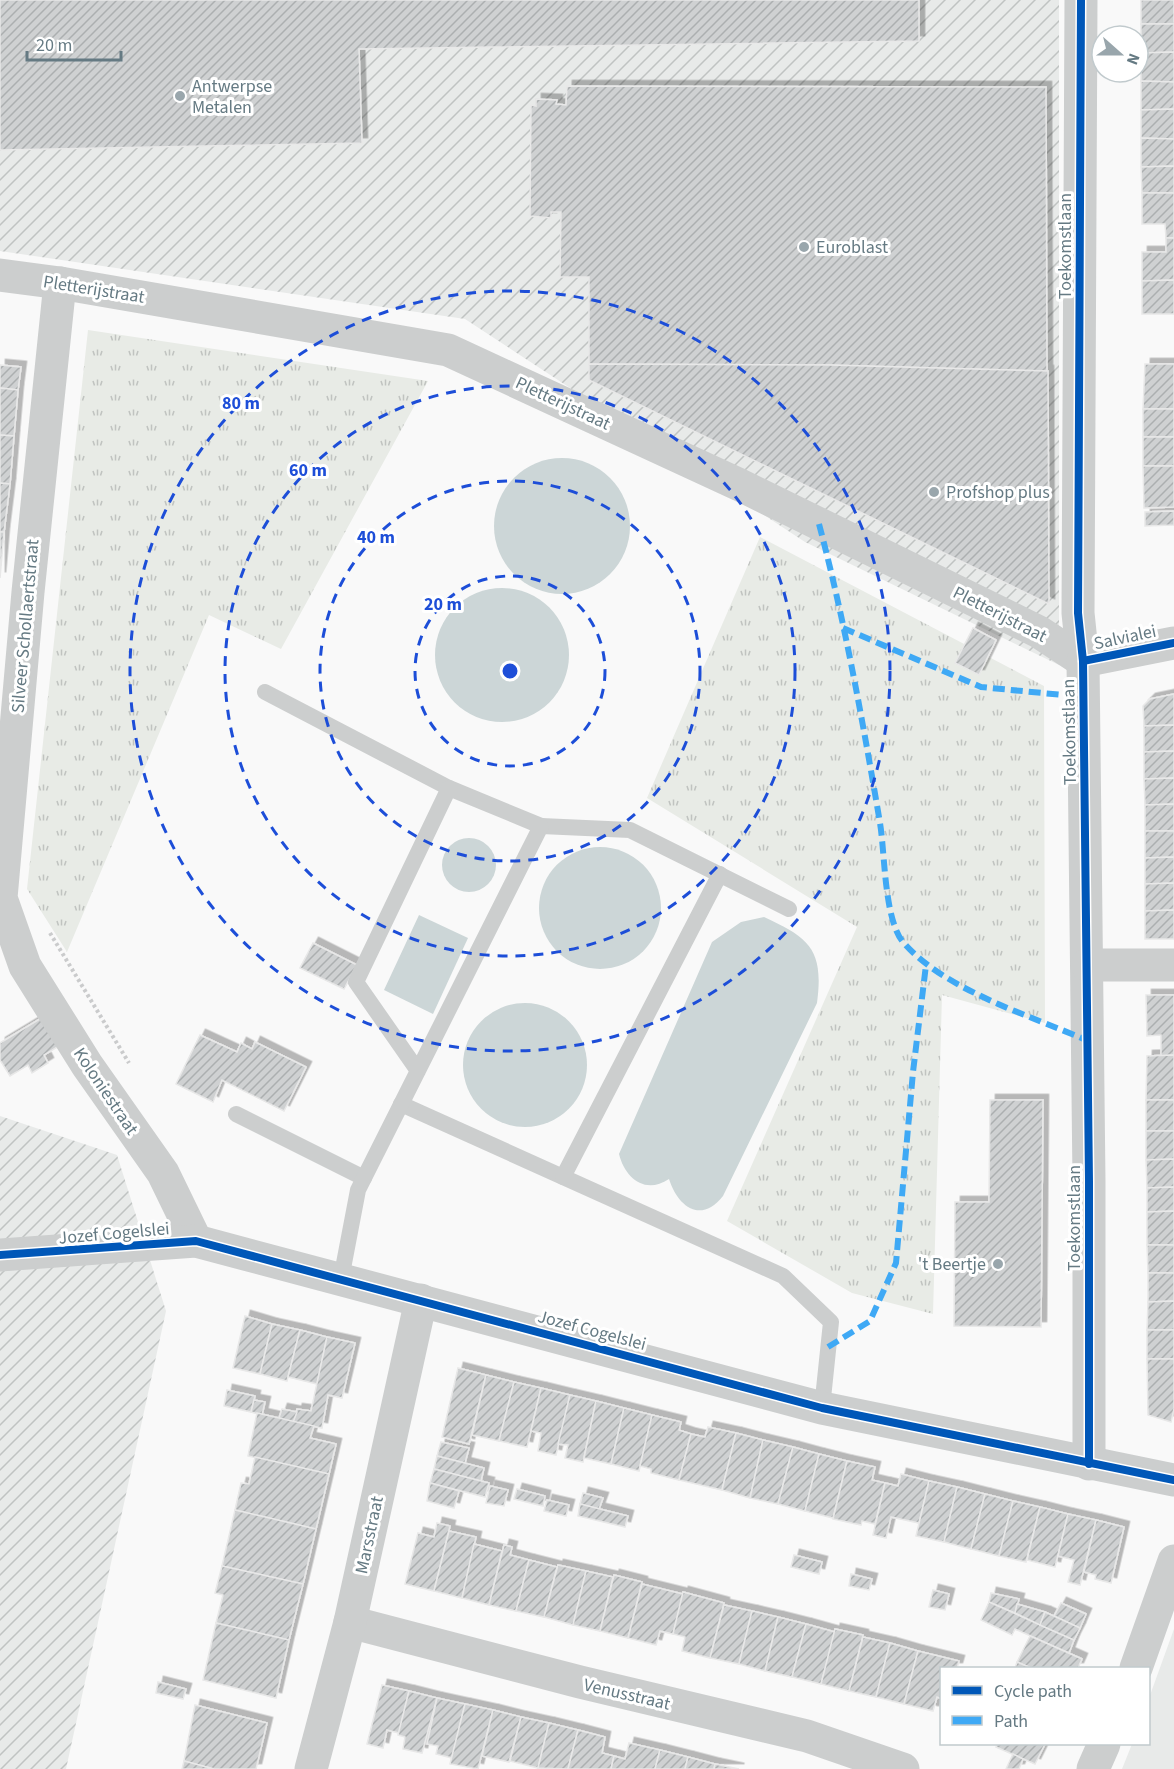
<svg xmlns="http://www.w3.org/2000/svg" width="1174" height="1769" font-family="'Source Sans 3',sans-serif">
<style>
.built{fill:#e8eae9}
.industrial{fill:url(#industrial-furrows)}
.park{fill:url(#park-tufts)}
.water{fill:#ccd6d7}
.building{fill:url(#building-hatch);stroke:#e8e8e8;stroke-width:1.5;filter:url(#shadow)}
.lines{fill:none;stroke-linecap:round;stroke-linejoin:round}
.path{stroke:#cacbcc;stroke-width:4;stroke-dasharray:3 3;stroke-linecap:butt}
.lane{stroke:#cccece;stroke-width:16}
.street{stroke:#cccece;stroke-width:33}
.quiet{stroke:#3fa9f5;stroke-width:6;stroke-dasharray:12 6;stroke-linecap:butt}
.cycleway-casing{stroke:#fff;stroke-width:11}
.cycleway{stroke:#0057b8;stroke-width:8}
.ring{fill:none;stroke:#1d4ed8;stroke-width:3;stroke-dasharray:10 8}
.poi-dot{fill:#99a6ac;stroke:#fff;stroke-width:2}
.labels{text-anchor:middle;stroke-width:6;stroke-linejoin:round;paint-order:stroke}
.poi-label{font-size:18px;fill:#657a83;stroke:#fff;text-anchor:start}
.street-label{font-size:18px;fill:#657a83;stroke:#fff}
.centre{fill:#1d4ed8;stroke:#fff;stroke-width:3}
.ring-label{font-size:18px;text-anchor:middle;font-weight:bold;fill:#1d4ed8;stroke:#fff;stroke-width:6;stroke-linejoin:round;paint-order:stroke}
</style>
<defs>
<pattern id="industrial-furrows" width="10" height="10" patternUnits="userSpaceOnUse" patternTransform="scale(1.5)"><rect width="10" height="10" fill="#e8eae9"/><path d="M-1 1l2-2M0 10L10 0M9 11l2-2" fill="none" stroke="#c0c3c2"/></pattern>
<pattern id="park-tufts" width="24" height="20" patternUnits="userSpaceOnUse" patternTransform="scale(1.5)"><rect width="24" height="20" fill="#e8ebe6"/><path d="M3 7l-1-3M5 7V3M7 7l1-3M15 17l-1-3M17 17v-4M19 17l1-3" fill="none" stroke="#c0c3c0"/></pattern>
<pattern id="building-hatch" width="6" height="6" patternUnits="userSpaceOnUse" patternTransform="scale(1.5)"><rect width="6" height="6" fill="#cfd1d2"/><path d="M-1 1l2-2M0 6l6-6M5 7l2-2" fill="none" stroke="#acafb0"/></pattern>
<filter id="shadow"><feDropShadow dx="5.5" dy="-5.5" stdDeviation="0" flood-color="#0004"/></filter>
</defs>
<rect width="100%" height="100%" fill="#f9f9f9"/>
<polygon class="built" points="1174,1629 1174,1769 1122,1769 1132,1744 1148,1744 1149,1698"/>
<g class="industrial">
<polygon points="0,0 1059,0 1059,665 805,542 465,319 0,251"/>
<polygon points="0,1116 117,1155 166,1311 66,1769 0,1769"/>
</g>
<g class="park">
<polygon points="88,330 428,381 281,649 209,615 67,952 27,889"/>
<polygon points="760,537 1044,686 1045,1023 942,995 933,1314 852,1293 727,1221 857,927 647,798"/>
</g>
<g class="water">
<circle cx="562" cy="526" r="68"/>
<circle cx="502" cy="655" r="67"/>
<circle cx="469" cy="865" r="27"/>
<circle cx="600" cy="908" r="61"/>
<polygon points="419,915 468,938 433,1014 384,990"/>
<path d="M764 917C810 938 824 950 817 1003L723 1196C701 1224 678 1207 669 1179 645 1195 625 1178 619 1154L712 942 741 922Z"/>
<circle cx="525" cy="1065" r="62"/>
</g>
<g class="building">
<polygon points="0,0 919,0 919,41 359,49 362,143 0,150"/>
<rect x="1141" y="0" width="33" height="24"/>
<polygon points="1141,24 1174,24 1174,52 1141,53"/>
<polygon points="1174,52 1174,82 1141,81 1141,53"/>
<polygon points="1141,81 1174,82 1174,109 1141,110"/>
<polygon points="567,86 1046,87 1047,371 829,365 589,364 589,277 560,277 561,212 551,212 551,218 530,216 531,105 536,106 536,99 557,100 556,104 566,105"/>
<polygon points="1174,109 1174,139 1141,138 1141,110"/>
<polygon points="1141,138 1174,139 1174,166 1141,167"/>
<polygon points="1174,166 1174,193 1142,193 1141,167"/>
<polygon points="1142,193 1174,193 1174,238 1166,238 1165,224 1142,224"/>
<polygon points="1166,238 1174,238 1174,280 1142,281 1142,252 1166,252"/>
<polygon points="1174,280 1174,314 1142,314 1142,281"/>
<polygon points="589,364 829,365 1048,371 1049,604 589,380"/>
<polygon points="1145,364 1174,364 1174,409 1143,409"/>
<polygon points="0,365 21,367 18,390 0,388"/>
<polygon points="0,388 18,390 14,436 0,435"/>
<rect x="1143" y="409" width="31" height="28"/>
<polygon points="0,435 14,436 10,484 0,483"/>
<rect x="1143" y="437" width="31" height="29"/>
<polygon points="1143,466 1174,466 1174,507 1144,508"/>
<polygon points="0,483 10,484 4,532 0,532"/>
<polygon points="1174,511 1174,525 1145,526 1145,512"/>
<polygon points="0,532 4,532 0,578"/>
<polygon points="973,628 996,640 979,675 955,663"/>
<polygon points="1174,694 1174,725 1144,726 1143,706 1150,699"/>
<polygon points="1174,725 1174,751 1144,752 1144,726"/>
<polygon points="1174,751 1174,778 1144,779 1144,752"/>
<polygon points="1174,778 1174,804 1145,805 1144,779"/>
<polygon points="1174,804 1174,831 1145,831 1145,805"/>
<polygon points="1145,831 1174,831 1174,857 1145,858"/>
<polygon points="1174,857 1174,883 1145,884 1145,858"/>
<polygon points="1174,883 1174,910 1145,911 1145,884"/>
<polygon points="1174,910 1174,939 1145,939 1145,911"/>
<polygon points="313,943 357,965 344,989 300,968"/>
<polygon points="1146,995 1174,995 1174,1055 1161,1056 1161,1035 1147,1036"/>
<polygon points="43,1017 59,1046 44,1055 48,1063 32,1073 28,1065 10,1076 0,1060 0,1043"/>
<polygon points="200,1035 237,1052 241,1043 252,1049 255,1042 306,1067 284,1111 222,1080 213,1102 176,1084"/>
<polygon points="1174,1055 1174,1100 1146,1100 1147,1056"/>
<polygon points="990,1100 1043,1100 1041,1327 954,1326 955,1202 989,1202"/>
<rect x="1146" y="1100" width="28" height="31"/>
<polygon points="1146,1131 1174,1131 1174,1159 1146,1160"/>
<polygon points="1174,1159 1174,1187 1147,1188 1146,1160"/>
<polygon points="1174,1187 1174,1211 1147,1212 1147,1188"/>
<polygon points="1174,1211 1174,1245 1147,1245 1147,1212"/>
<polygon points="1147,1245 1174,1245 1174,1273 1148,1273"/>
<polygon points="1148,1273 1174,1273 1174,1301 1148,1302"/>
<polygon points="1174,1301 1174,1330 1147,1330 1148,1302"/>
<polygon points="245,1316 272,1324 260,1374 233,1368"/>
<polygon points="272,1324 300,1330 287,1381 260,1374"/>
<polygon points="300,1330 327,1337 317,1384 288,1377"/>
<rect x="1147" y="1330" width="27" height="29"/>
<polygon points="327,1337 355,1343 342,1398 328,1395 322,1428 293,1422 297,1409 311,1411"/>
<polygon points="1147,1359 1174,1359 1174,1409 1171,1422 1148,1415"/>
<polygon points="458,1368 486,1375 469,1444 442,1437"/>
<polygon points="486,1375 514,1382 499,1441 472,1435"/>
<polygon points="514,1382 541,1388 527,1447 499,1441"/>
<polygon points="541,1388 570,1395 556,1455 538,1451 541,1433 531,1431"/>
<polygon points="227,1390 255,1396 251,1412 224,1406"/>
<polygon points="570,1395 596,1401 583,1462 565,1458 568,1445 558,1444"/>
<polygon points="254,1400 265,1402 262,1415 251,1412"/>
<polygon points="596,1401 624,1408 611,1464 584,1458"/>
<polygon points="624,1408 652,1415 639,1471 611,1464"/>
<polygon points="282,1409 297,1412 293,1422 279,1418"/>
<polygon points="257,1413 314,1426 310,1438 336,1444 329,1474 248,1456"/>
<polygon points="652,1415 681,1422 679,1430 691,1434 679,1480 651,1473 651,1469 640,1466"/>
<polygon points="708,1427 736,1433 722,1490 679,1480 691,1434 705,1437"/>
<polygon points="736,1433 763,1440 750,1498 722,1490"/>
<polygon points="763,1440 793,1447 778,1504 750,1498"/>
<polygon points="441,1442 469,1448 465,1463 437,1456"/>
<polygon points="793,1447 819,1454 805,1511 778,1504"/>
<polygon points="819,1454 847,1461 833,1518 805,1511"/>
<polygon points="437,1456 484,1468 481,1481 434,1469"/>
<polygon points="255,1457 329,1474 316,1529 235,1510 241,1483 249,1484"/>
<polygon points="847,1461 875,1467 872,1480 885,1483 875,1524 862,1521 861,1525 833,1519"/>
<polygon points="434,1469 489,1483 485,1497 430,1483"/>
<polygon points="901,1474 929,1481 919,1523 891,1517 886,1538 873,1535 885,1483 898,1486"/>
<polygon points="929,1481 957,1487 944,1542 916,1536"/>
<polygon points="430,1483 459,1491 454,1508 427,1501"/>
<polygon points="490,1486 508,1490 504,1506 486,1503"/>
<polygon points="957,1487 985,1494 971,1549 944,1542"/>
<polygon points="517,1489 545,1496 543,1506 514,1499"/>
<polygon points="583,1493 603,1498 599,1509 580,1504"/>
<polygon points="985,1494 1013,1501 999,1556 971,1549"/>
<polygon points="547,1500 569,1505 566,1516 544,1511"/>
<polygon points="1013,1501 1040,1507 1026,1562 999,1556"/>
<polygon points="580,1504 628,1516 625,1527 578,1516"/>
<polygon points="1040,1507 1068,1514 1055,1567 1027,1560"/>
<polygon points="235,1510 316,1529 303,1584 222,1566"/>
<polygon points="1068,1514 1096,1520 1080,1585 1068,1582 1074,1560 1058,1556"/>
<polygon points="1096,1520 1124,1527 1111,1583 1095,1579 1096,1575 1084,1572"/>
<polygon points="437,1523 450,1526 434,1591 405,1584 418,1533 434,1537"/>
<polygon points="449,1531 476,1537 462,1598 434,1591"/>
<polygon points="474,1544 502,1551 489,1605 462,1598"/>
<polygon points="504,1545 512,1547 510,1555 529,1560 516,1611 489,1605"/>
<polygon points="794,1555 822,1562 819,1574 791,1567"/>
<polygon points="529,1560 557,1567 544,1617 516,1611"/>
<polygon points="558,1565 586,1571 573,1625 544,1617"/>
<polygon points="222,1566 303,1584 289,1640 216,1623 223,1595 215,1593"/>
<polygon points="586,1571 613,1577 600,1631 573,1625"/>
<polygon points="851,1574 872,1579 869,1590 849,1586"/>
<polygon points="614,1575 642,1582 628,1638 600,1631"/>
<polygon points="642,1584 683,1594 673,1634 660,1631 656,1645 628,1638"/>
<polygon points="933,1590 949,1594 945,1610 929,1607"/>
<polygon points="683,1592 724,1603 710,1658 682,1651 685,1637 673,1634"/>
<polygon points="991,1593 1019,1599 1015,1613 989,1602"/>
<polygon points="989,1602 1074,1640 1069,1653 1015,1629 1012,1635 981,1620"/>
<polygon points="1061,1603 1086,1614 1080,1628 1054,1616"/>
<polygon points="1017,1604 1045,1612 1040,1625 1015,1613"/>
<polygon points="724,1605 752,1611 739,1664 710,1658"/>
<polygon points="752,1611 778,1617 765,1671 739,1664"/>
<polygon points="1045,1612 1080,1628 1074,1640 1040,1625"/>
<polygon points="778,1617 806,1624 792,1677 765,1671"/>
<polygon points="216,1623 289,1640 276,1698 203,1680"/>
<polygon points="806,1624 835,1632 821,1684 792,1677"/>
<polygon points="835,1629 863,1635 849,1691 821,1684"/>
<polygon points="1030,1636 1082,1659 1078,1668 1031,1668 1017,1662"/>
<polygon points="863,1637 890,1643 876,1697 849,1691"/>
<polygon points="890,1643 918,1651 904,1704 876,1697"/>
<polygon points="918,1651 959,1661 957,1668 942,1668 942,1699 937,1697 933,1711 904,1704"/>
<polygon points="1017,1662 1031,1668 1015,1668"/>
<polygon points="158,1682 186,1689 183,1699 156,1693"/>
<polygon points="382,1685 409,1691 399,1733 387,1730 383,1748 367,1744"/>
<polygon points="409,1691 437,1698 422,1753 403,1749 405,1737 398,1735"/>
<polygon points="437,1698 465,1704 452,1758 436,1754 438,1746 427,1744"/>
<polygon points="465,1704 493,1710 478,1769 450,1764"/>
<polygon points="195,1705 267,1723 256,1769 214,1769 184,1761"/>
<polygon points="493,1710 521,1717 509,1762 482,1756"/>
<polygon points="521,1717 549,1723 538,1768 510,1761"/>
<polygon points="549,1723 578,1730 568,1769 538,1768"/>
<polygon points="578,1730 605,1737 602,1753 614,1756 611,1769 568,1769"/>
<polygon points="629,1743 660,1750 655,1769 611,1769 614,1756 625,1759"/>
<polygon points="997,1744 1045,1744 1035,1764 996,1747"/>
<polygon points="660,1750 688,1757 685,1769 655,1769"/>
<polygon points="1013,1754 1023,1759 1019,1769 1006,1769"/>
<polygon points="688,1757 715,1764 714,1769 685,1769"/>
<polygon points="184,1761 214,1769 182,1769"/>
<polygon points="715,1764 739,1769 714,1769"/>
</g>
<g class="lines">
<polyline class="path" points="50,933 129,1063"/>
<g class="lane">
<polyline points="265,692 449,788"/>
<polyline points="541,826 630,830 789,909"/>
<polyline points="401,1104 783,1276 831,1322 822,1408"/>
<polyline points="236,1114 364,1178"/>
<polyline points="563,1177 720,874"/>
<polyline points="341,1279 358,1190 541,826 449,788 356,982 418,1071"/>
</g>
<g class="street">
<polyline points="1081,0 1078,613 1083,661 1089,1181 1089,1464"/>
<polyline points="0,275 60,283 448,350 740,485 1039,632 1083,661"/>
<polyline points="60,283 28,592 1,898 25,966 87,1065 163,1173 196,1241"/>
<polyline points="1083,661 1174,643"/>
<polyline points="1087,965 1174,965"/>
<polyline points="0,1255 196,1241 822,1408 1174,1480"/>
<polyline points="350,1622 580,1682 807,1736 903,1769"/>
<polyline points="1136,1668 1174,1561"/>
<polyline points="311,1769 350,1622 421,1300"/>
<polyline points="1093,1769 1104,1744"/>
</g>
<g class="quiet">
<path d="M819 524C845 622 863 723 880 823 885 853 884 919 903 942 944 990 1029 1015 1086 1040"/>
<polyline points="843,628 981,687 1083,697"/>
<polyline points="828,1347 870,1321 896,1263 913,1072 926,965"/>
</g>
<defs>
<g id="cycleway">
<polyline points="1081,0 1078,613 1083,661 1089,1181 1089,1464"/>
<polyline points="1083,661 1174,643"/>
<polyline points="0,1255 196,1241 822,1408 1174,1480"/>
</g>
</defs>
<use href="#cycleway" class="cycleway-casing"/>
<use href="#cycleway" class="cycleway"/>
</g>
<g class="ring">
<circle cx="510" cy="671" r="95"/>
<circle cx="510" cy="671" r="190"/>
<circle cx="510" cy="671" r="285"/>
<circle cx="510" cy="671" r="380"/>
</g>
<g class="poi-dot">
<circle cx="180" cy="96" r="6"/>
<circle cx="804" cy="247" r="6"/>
<circle cx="934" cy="492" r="6"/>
<circle cx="998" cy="1264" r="6"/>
</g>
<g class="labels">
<g class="poi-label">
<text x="192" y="92">Antwerpse<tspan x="192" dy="21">Metalen</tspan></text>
<text x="816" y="253">Euroblast</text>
<text x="946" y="498">Profshop plus</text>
<text x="986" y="1270" text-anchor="end">'t Beertje</text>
</g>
<g class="street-label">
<text transform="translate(1065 246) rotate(-90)" y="6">Toekomstlaan</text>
<text transform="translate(94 289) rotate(9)" y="6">Pletterijstraat</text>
<text transform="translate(563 403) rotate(25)" y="6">Pletterijstraat</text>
<text transform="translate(1000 614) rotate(27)" y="6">Pletterijstraat</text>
<text transform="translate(25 626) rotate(-85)" y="6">Silveer Schollaertstraat</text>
<text transform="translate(1125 637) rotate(-12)" y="6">Salvialei</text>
<text transform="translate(1069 732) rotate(-91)" y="6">Toekomstlaan</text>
<text transform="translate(106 1091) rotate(56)" y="6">Koloniestraat</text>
<text transform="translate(1074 1218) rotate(-90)" y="6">Toekomstlaan</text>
<text transform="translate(114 1233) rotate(-5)" y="6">Jozef Cogelslei</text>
<text transform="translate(592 1330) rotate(15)" y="6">Jozef Cogelslei</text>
<text transform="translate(369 1535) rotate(-78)" y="6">Marsstraat</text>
<text transform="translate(627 1694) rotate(13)" y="6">Venusstraat</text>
</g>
</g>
<circle cx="510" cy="671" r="9" class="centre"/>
<g class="ring-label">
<text x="241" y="409">80 m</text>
<text x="308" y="476">60 m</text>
<text x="376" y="543">40 m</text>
<text x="443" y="610">20 m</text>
</g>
<rect x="940" y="1667" width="210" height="78" fill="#ffffff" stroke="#c1cacd" stroke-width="1.5"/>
<rect x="952" y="1686" width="30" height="9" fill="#0057b8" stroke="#c1cacd" stroke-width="1.5"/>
<text x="994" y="1697" font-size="18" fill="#657a83">Cycle path</text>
<rect x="952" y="1716" width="30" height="9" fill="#3fa9f5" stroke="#c1cacd" stroke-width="1.5"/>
<text x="994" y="1727" font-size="18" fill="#657a83">Path</text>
<g transform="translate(1120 54) rotate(111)"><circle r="28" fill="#ffffff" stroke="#c1cacd" stroke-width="1.5"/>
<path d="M0-4.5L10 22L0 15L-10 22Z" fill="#99a6ac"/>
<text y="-9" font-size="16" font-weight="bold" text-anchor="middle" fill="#657a83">N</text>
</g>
<path d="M27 51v9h94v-9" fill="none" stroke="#657a83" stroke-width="3"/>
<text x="36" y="51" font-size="18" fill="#657a83" stroke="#ffffff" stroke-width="4.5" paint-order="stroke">20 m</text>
</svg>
